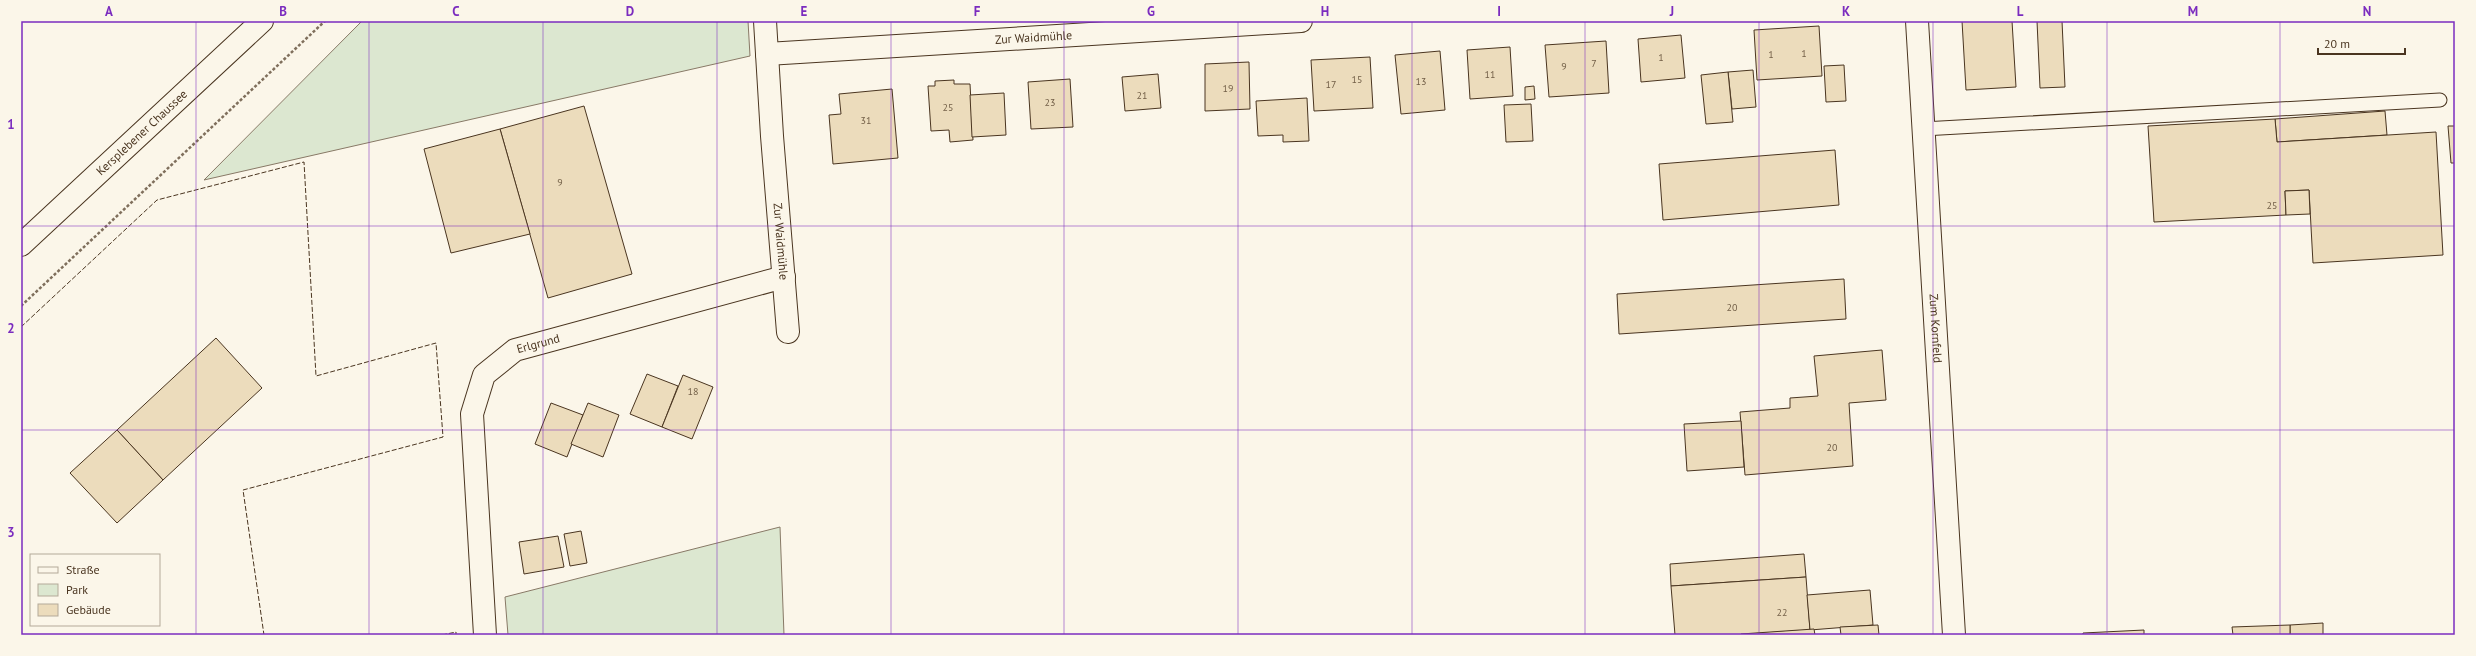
<svg xmlns="http://www.w3.org/2000/svg" width="2476" height="656" font-family="'PT Sans',sans-serif">
<style>
.green{fill:#dce7d0;stroke:#887966}
.building{fill:#ecdcbc;stroke:#4a3520}
.lines{fill:none;stroke-linecap:round;stroke-linejoin:round}
.service-casing{stroke:#4a3520;stroke-width:15}
.minor-casing{stroke:#4a3520;stroke-width:24}
.secondary-casing{stroke:#4a3520;stroke-width:24}
.path{stroke:#7f6f5c;stroke-width:2.5;stroke-dasharray:3 2;stroke-linecap:butt}
.service{stroke:#fbf6e9;stroke-width:13}
.minor{stroke:#fbf6e9;stroke-width:22}
.secondary{stroke:#fbf6e9;stroke-width:22}
.fence{stroke:#4a3520;stroke-width:1;stroke-dasharray:5 2;stroke-linecap:butt}
.grid{fill:none;stroke:#7b2cbf;stroke-width:1;stroke-opacity:0.55}
.labels{text-anchor:middle;stroke-width:3;stroke-linejoin:round;paint-order:stroke}
.number-label{font-size:10px;fill:#725f47}
.street-label{font-size:12px;fill:#4a3520;stroke:#fbf6e9}
.neatline{fill:none;stroke:#7b2cbf;stroke-width:1.5}
.grid-label{font-size:13px;text-anchor:middle;font-weight:bold;fill:#7b2cbf}
</style>
<rect width="100%" height="100%" fill="#fbf6e9"/>
<g class="green">
<polygon points="362,21 748,21 750,56 204,180"/>
<polygon points="780,527 784,635 508,635 505,597"/>
</g>
<g class="building">
<polygon points="1962,21 2012,21 2016,87 1966,90"/>
<polygon points="2037,21 2062,21 2065,87 2040,88"/>
<polygon points="1819,26 1822,76 1757,80 1754,30"/>
<polygon points="1681,35 1685,78 1641,82 1638,39"/>
<polygon points="1606,41 1609,93 1549,97 1545,45"/>
<polygon points="1510,47 1513,96 1470,99 1467,50"/>
<polygon points="1440,51 1445,110 1401,114 1395,55"/>
<polygon points="1370,57 1373,108 1314,111 1311,60"/>
<polygon points="1249,62 1250,109 1205,111 1205,64"/>
<polygon points="1844,65 1846,101 1826,102 1824,66"/>
<polygon points="1753,70 1756,107 1732,109 1728,72"/>
<polygon points="1728,72 1733,122 1706,124 1701,75"/>
<polygon points="1158,74 1161,108 1125,111 1122,77"/>
<polygon points="1070,79 1073,127 1031,129 1028,82"/>
<polygon points="954,80 954,84 970,84 973,140 950,142 949,130 931,131 928,86 935,86 935,81"/>
<polygon points="1534,86 1535,99 1525,100 1525,87"/>
<polygon points="892,89 898,158 833,164 829,115 841,114 839,94"/>
<polygon points="1004,93 1006,135 972,137 970,95"/>
<polygon points="1307,98 1309,141 1283,142 1283,135 1258,136 1256,101"/>
<polygon points="1531,104 1533,141 1506,142 1504,105"/>
<polygon points="584,106 632,274 548,298 500,129"/>
<polygon points="2385,111 2387,135 2277,142 2275,119"/>
<polygon points="2275,119 2277,142 2436,132 2443,255 2313,263 2309,190 2285,191 2286,215 2154,222 2148,126"/>
<polygon points="2448,126 2455,126 2455,163 2451,163"/>
<polygon points="500,129 530,234 451,253 424,149"/>
<polygon points="1835,150 1839,205 1663,220 1659,164"/>
<polygon points="2309,190 2310,214 2286,215 2285,191"/>
<polygon points="1844,279 1846,319 1619,334 1617,294"/>
<polygon points="216,338 262,388 163,480 117,430"/>
<polygon points="1882,350 1886,400 1849,403 1853,466 1745,475 1740,412 1790,408 1790,398 1818,396 1814,356"/>
<polygon points="647,374 678,386 662,427 630,414"/>
<polygon points="683,375 713,387 692,439 662,427"/>
<polygon points="551,403 583,415 567,457 535,444"/>
<polygon points="588,403 619,415 603,457 571,444"/>
<polygon points="1741,421 1744,467 1687,471 1684,424"/>
<polygon points="117,430 163,480 117,523 70,473"/>
<polygon points="581,531 587,563 570,566 564,534"/>
<polygon points="558,536 564,567 524,574 519,542"/>
<polygon points="1804,554 1806,577 1671,586 1670,564"/>
<polygon points="1806,577 1810,630 1732,635 1675,635 1671,586"/>
<polygon points="1870,590 1873,625 1810,630 1807,595"/>
<polygon points="2323,623 2323,635 2290,635 2290,625"/>
<polygon points="1878,625 1879,635 1841,635 1840,627"/>
<polygon points="2290,625 2290,635 2233,635 2232,627"/>
<polygon points="1814,629 1815,635 1741,635 1741,634"/>
<polygon points="2144,630 2144,635 2083,635 2083,633"/>
</g>
<g class="lines">
<defs>
<polyline id="service" points="1923,129 2440,100"/>
<g id="minor">
<path id="s1" d="M765 21 772 136 788 332"/>
<path id="s2" d="M1917 21 1954 635"/>
<path id="s3" d="M767 54 1301 21"/>
<path id="s4" d="M485 635 472 414 484 375 515 350 784 277"/>
</g>
<g id="secondary">
<path id="s5" d="M21 245 262 21"/>
</g>
</defs>
<use href="#service" class="service-casing"/>
<use href="#minor" class="minor-casing"/>
<use href="#secondary" class="secondary-casing"/>
<polyline class="path" points="21,306 325,21"/>
<use href="#service" class="service"/>
<use href="#minor" class="minor"/>
<use href="#secondary" class="secondary"/>
<g class="fence">
<polyline points="21,327 157,200 304,162 316,376 436,343 443,437 243,490 264,635"/>
<polyline points="442,635 456,632 456,635"/>
</g>
</g>
<path class="grid" d="M196 21V635M369 21V635M543 21V635M717 21V635M891 21V635M1064 21V635M1238 21V635M1412 21V635M1585 21V635M1759 21V635M1933 21V635M2107 21V635M2280 21V635M21 226H2455M21 430H2455"/>
<g class="labels">
<g class="number-label">
<text x="1804" y="57">1</text>
<text x="1771" y="58">1</text>
<text x="1661" y="61">1</text>
<text x="1594" y="67">7</text>
<text x="1564" y="70">9</text>
<text x="1490" y="78">11</text>
<text x="1357" y="83">15</text>
<text x="1421" y="85">13</text>
<text x="1331" y="88">17</text>
<text x="1228" y="92">19</text>
<text x="1142" y="99">21</text>
<text x="1050" y="106">23</text>
<text x="948" y="111">25</text>
<text x="866" y="124">31</text>
<text x="560" y="186">9</text>
<text x="2272" y="209">25</text>
<text x="1732" y="311">20</text>
<text x="693" y="395">18</text>
<text x="1832" y="451">20</text>
<text x="1782" y="616">22</text>
</g>
<g class="street-label">
<text dy="4" stroke="none"><textPath href="#s3" startOffset="267">Zur Waidmühle</textPath></text>
<text dy="4" stroke="none"><textPath href="#s5" startOffset="165">Kersplebener Chaussee</textPath></text>
<text dy="4" stroke="none"><textPath href="#s1" startOffset="221">Zur Waidmühle</textPath></text>
<text dy="4" stroke="none"><textPath href="#s2" startOffset="308">Zum Kornfeld</textPath></text>
<text dy="4" stroke="none"><textPath href="#s4" startOffset="326">Erlgrund</textPath></text>
</g>
</g>
<rect width="2476" height="656" fill="none" stroke="#fbf6e9" stroke-width="44"/>
<rect x="30" y="554" width="130" height="72" fill="#fbf6e9" stroke="#b4a999"/>
<rect x="38" y="567" width="20" height="6" fill="#fbf6e9" stroke="#b4a999"/>
<text x="66" y="574" font-size="12" fill="#4a3520">Straße</text>
<rect x="38" y="584" width="20" height="12" fill="#dce7d0" stroke="#b4a999"/>
<text x="66" y="594" font-size="12" fill="#4a3520">Park</text>
<rect x="38" y="604" width="20" height="12" fill="#ecdcbc" stroke="#b4a999"/>
<text x="66" y="614" font-size="12" fill="#4a3520">Gebäude</text>
<path d="M2318 48v6h87v-6" fill="none" stroke="#4a3520" stroke-width="2"/>
<text x="2324" y="48" font-size="12" fill="#4a3520" stroke="#fbf6e9" stroke-width="3" paint-order="stroke">20 m</text>
<rect x="22" y="22" width="2432" height="612" class="neatline"/>
<g class="grid-label">
<text x="109" y="16">A</text>
<text x="283" y="16">B</text>
<text x="456" y="16">C</text>
<text x="630" y="16">D</text>
<text x="804" y="16">E</text>
<text x="977" y="16">F</text>
<text x="1151" y="16">G</text>
<text x="1325" y="16">H</text>
<text x="1499" y="16">I</text>
<text x="1672" y="16">J</text>
<text x="1846" y="16">K</text>
<text x="2020" y="16">L</text>
<text x="2193" y="16">M</text>
<text x="2367" y="16">N</text>
<text x="11" y="129">1</text>
<text x="11" y="333">2</text>
<text x="11" y="537">3</text>
</g>
</svg>
